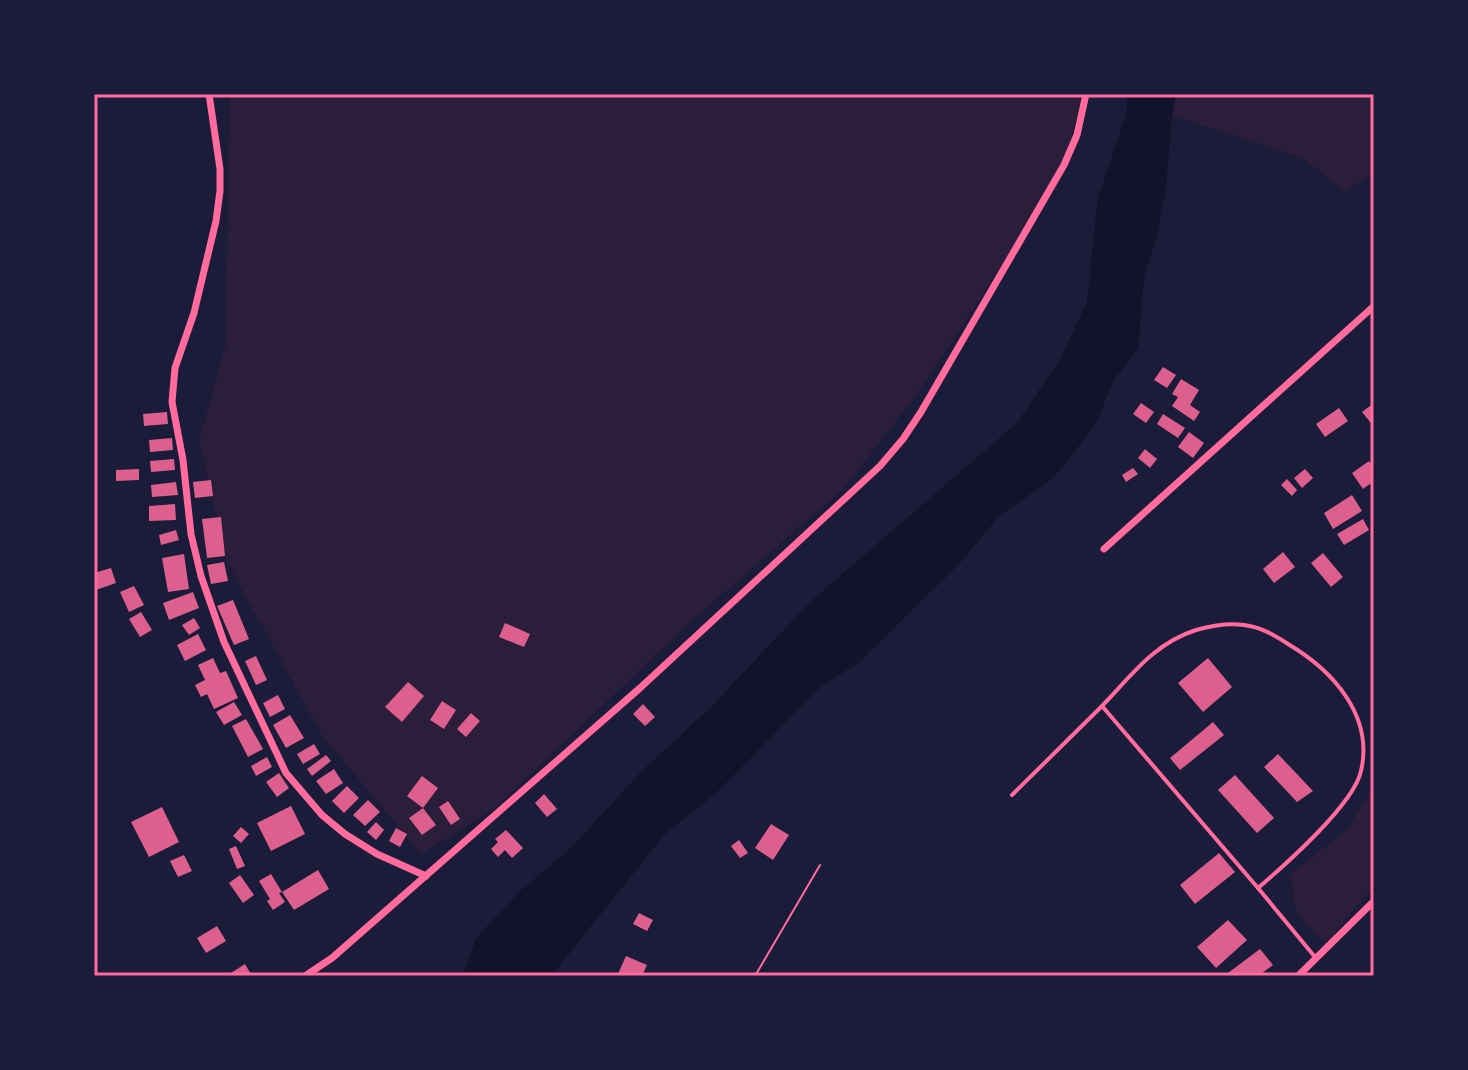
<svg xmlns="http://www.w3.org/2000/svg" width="1468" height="1070" font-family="'Exo 2',sans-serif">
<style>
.green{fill:#2a1e3b}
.water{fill:#12122b}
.building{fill:#dd5f8e}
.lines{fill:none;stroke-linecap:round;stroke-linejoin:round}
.path{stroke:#ff6b9d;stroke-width:2}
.service{stroke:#ff6b9d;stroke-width:4}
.minor{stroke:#ff6b9d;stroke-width:7}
.neatline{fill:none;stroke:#ff6b9d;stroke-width:3}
</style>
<rect width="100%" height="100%" fill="#1b1b3a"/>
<g class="green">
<polygon points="229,94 1082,94 1063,172 918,393 843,489 689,623 495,808 421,854 321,734 227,562 199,441 226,343"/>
<polygon points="1176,94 1374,94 1374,173 1345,191 1301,157 1172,116"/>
<polygon points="1374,785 1374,887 1351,912 1326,945 1296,912 1290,875 1348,829"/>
</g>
<polygon class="water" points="1128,94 1176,94 1172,116 1166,188 1157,236 1144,277 1138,349 1113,381 1098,419 1069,460 1047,483 1000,515 959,564 858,663 822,686 716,793 665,834 551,976 463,976 476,938 520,891 570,849 641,772 711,707 811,601 1017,423 1060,359 1087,302 1098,198 1126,114"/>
<g class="building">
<polygon points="1163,367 1176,375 1167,388 1154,380"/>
<polygon points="1181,379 1199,390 1190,405 1200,412 1194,421 1172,406 1178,397 1172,394"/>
<polygon points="1141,403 1154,412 1146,423 1133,414"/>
<polygon points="1374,403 1374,427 1362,412"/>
<polygon points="1339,408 1348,421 1325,437 1316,424"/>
<polygon points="167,412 168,424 144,426 143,414"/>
<polygon points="1163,414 1185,428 1178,438 1157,424"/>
<polygon points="1189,432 1204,443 1193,458 1178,447"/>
<polygon points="172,438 173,450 150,452 149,440"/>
<polygon points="1145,449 1157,459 1150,468 1138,458"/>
<polygon points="174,459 175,470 151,472 150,461"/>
<polygon points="1369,461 1374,468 1374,481 1363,489 1352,473"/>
<polygon points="1133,468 1138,474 1126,482 1122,475"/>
<polygon points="139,469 139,480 116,481 116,470"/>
<polygon points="1305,469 1313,478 1302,488 1294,478"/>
<polygon points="1287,479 1297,490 1292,496 1281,485"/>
<polygon points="211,480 213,496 195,498 193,482"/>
<polygon points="176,482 178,495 152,497 151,485"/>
<polygon points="1352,495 1362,511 1333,529 1324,513"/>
<polygon points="175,504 176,520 149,521 149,506"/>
<polygon points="221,517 225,556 207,558 202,519"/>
<polygon points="1363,519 1369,530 1344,545 1337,534"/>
<polygon points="176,530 179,540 161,545 159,535"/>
<polygon points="1283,552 1295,567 1274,583 1263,569"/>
<polygon points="1323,553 1343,577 1331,587 1311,563"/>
<polygon points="184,554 189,589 168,592 162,558"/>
<polygon points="224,562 228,581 211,584 207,565"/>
<polygon points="111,568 116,583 96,590 94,573"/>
<polygon points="134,586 144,605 129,612 120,592"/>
<polygon points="193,592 199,608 169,620 163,603"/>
<polygon points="233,600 249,639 234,645 217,606"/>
<polygon points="141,612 152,630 140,637 129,619"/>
<polygon points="194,618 200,628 189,635 182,625"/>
<polygon points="505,623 530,634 524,647 499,637"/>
<polygon points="198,634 206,650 185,661 177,645"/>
<polygon points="256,656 267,680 256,685 245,661"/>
<polygon points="213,658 220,673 226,671 238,698 214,709 207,694 201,697 195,685 205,680 198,665"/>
<polygon points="1208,658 1232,687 1203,712 1178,683"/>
<polygon points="408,682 424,696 402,722 385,707"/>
<polygon points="278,695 285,709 270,717 263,703"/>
<polygon points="442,701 456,710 444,729 430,720"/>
<polygon points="234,702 242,715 224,725 216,712"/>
<polygon points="643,704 655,717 645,726 633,714"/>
<polygon points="471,713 480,721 466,737 457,729"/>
<polygon points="290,715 304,738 286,748 273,725"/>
<polygon points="246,719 263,749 248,757 232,726"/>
<polygon points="1213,722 1224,735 1180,770 1170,758"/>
<polygon points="314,744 320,754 303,764 297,754"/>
<polygon points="1278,754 1313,791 1297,802 1264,767"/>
<polygon points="326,755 331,761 312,776 307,769"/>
<polygon points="267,757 272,767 256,776 251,766"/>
<polygon points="334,769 343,783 326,794 316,781"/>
<polygon points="279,773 289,788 277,797 266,782"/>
<polygon points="1235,775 1274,818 1257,833 1218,790"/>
<polygon points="422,776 438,788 423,808 407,796"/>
<polygon points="347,786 359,798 344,813 332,801"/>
<polygon points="544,794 557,809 547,817 535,803"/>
<polygon points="368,800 380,812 365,826 353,815"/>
<polygon points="448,801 460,819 451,825 439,807"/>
<polygon points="291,806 305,834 271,851 257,823"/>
<polygon points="162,807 179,842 149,857 131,822"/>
<polygon points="423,808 436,825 422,835 409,818"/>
<polygon points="376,822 384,830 376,840 367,832"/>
<polygon points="771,824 789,835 773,860 755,848"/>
<polygon points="241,827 249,834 241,843 233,836"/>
<polygon points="396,828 407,834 400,847 389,841"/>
<polygon points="506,830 523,848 512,858 505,850 498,857 491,849 498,842 495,839"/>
<polygon points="739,840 748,853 740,858 731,846"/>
<polygon points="236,846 245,866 237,869 229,849"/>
<polygon points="1219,853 1235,872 1195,904 1180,885"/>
<polygon points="184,855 192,871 178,877 170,861"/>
<polygon points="318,870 329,889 294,910 282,892"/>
<polygon points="271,874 282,892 279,893 285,902 273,910 267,901 270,899 259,881"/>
<polygon points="240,875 254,895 243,903 229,883"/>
<polygon points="639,913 653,920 647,931 633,924"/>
<polygon points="1228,920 1247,940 1216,968 1197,947"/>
<polygon points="217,926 226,941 206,953 197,938"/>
<polygon points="1260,949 1273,965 1258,976 1224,976"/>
<polygon points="626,956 647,965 642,976 617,976"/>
<polygon points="245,964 252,976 226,976 234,971"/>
</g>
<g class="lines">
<polyline class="path" points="755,976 820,865"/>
<g class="service">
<polyline points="1102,706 1258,888 1315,957"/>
<path d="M1012 795C1041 766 1070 738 1098 710 1129 679 1152 644 1196 630 1210 626 1229 623 1244 625 1261 627 1274 635 1288 644 1332 670 1374 715 1361 771 1354 804 1285 865 1258 888"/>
</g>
<g class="minor">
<polyline points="209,94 220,169 220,191 216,221 204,271 194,313 175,368 172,402 183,460 191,534 201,576 224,642 286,773 322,815 345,834 377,854 426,876"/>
<polyline points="1104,549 1374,306"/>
<polyline points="305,976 332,958 640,688 880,466 903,439 921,412 1064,165 1077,135 1086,94"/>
<polyline points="1298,976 1374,901"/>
</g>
</g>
<rect width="1468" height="1070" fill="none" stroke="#1b1b3a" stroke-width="192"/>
<rect x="96" y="96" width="1276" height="878" class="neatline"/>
</svg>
